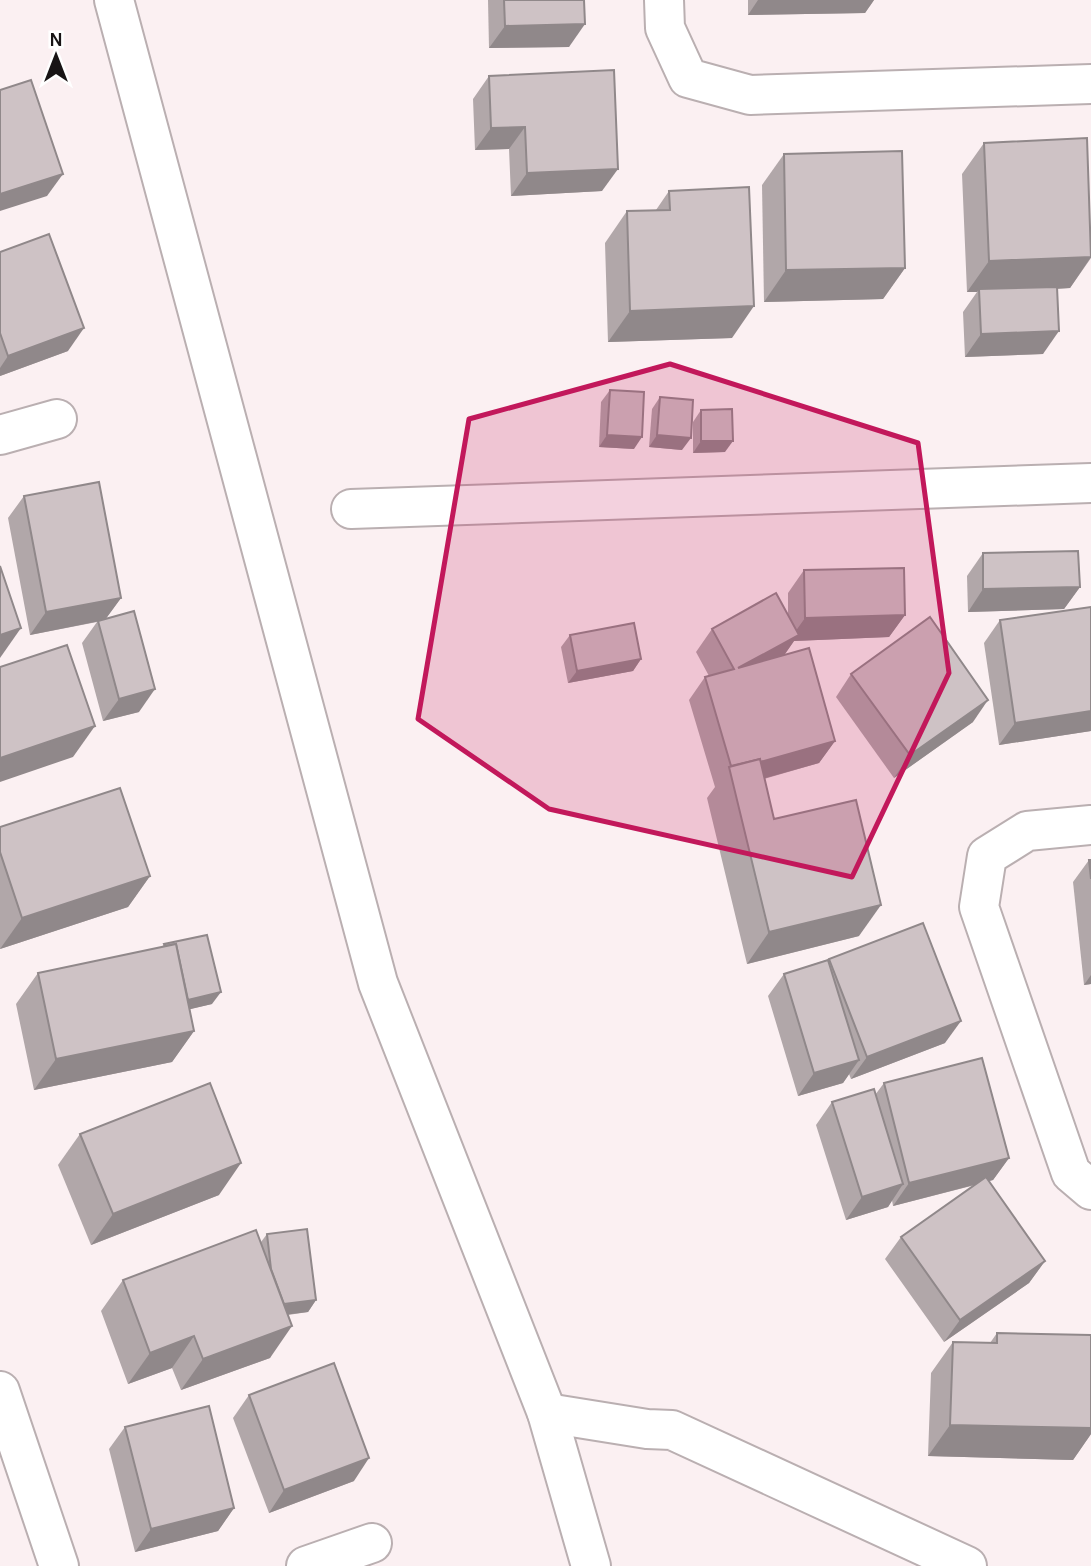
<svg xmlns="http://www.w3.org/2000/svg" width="1091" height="1566" font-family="Karla,sans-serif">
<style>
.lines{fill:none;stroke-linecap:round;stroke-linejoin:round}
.minor-casing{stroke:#baafb1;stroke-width:42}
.tertiary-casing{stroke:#baafb1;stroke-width:42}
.minor{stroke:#fff;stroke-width:38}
.tertiary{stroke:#fff;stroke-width:38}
.wall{fill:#b1a7a9}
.shaded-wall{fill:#90888a}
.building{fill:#cec2c5;stroke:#90888a;stroke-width:2}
.marked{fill:#c2185b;fill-opacity:0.2;stroke:#c2185b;stroke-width:5;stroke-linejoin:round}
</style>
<rect width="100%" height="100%" fill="#fbf0f2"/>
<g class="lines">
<defs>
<g id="minor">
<polyline points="664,0 665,28 688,78 750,95 1091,84"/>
<polyline points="0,435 57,419"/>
<polyline points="351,509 1091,483"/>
<polyline points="1091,825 1027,831 987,856 979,907 1071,1173 1091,1190"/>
<polyline points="0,1391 59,1566"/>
<polyline points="547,1413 647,1429 672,1430 967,1566"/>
<polyline points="306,1566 372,1543"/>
</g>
<polyline id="tertiary" points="114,0 378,983 547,1413 591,1566"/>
</defs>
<use href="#minor" class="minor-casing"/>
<use href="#tertiary" class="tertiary-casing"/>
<use href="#minor" class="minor"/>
<use href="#tertiary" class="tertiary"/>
</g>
<g class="wall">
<polygon points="488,0 584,0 569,47 489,48"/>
<polygon points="748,0 874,0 865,13 748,15"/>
<polygon points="489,76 602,191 511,196 509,149 475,150 473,99"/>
<polygon points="984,143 1091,240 1091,258 1070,288 1058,289 1043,354 965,357 963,312 977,292 967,292 962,174"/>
<polygon points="784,154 905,268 883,299 764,302 762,185"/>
<polygon points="669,191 732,338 608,342 605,243 627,211 656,210"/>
<polygon points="0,252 68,351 0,376"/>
<polygon points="610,390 634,449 599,447 601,402"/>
<polygon points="660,397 682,450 649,447 652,409"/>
<polygon points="701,410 725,452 693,453 693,422"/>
<polygon points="24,496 121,598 106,618 139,712 103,721 82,643 97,622 30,635 8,518"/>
<polygon points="983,553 1080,587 1064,609 968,612 967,576"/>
<polygon points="804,570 905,615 889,637 794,641 784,655 835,741 819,763 764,779 774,819 859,936 747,964 707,798 715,787 689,700 705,677 709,676 696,652 712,629 788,615 788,593"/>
<polygon points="1000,620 1091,731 999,745 984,643"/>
<polygon points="570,635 641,659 633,671 568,683 561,647"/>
<polygon points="851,674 973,722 894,778 836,697"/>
<polygon points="0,827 150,876 128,907 0,949"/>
<polygon points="1089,860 1091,860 1091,984 1084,985 1073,882"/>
<polygon points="164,944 212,1004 190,1009 194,1031 172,1062 34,1090 16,1004 38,973 162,947"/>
<polygon points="829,959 945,1043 851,1079 849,1074 843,1083 798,1096 768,996 784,974"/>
<polygon points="884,1083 1009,1158 993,1180 989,1181 1045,1261 1029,1283 944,1342 885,1259 901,1237 975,1185 893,1206 892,1200 888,1207 846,1220 816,1125 832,1102 875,1095"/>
<polygon points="80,1134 219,1195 91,1245 58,1165"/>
<polygon points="267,1234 316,1300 308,1312 288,1315 270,1358 181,1390 172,1368 128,1384 101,1311 123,1280 261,1242"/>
<polygon points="997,1333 1091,1335 1091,1434 1073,1460 928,1456 931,1373 953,1342 990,1343"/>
<polygon points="249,1395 354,1481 269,1513 233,1418"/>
<polygon points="125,1427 234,1508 218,1531 135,1552 109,1449"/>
</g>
<g class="shaded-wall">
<polygon points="758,0 874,0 865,13 748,15"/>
<polygon points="585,24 569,47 489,48 505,26"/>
<polygon points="525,127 509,149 475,150 491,128"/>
<polygon points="618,169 602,191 511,196 527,173"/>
<polygon points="63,174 47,196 0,211 0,194"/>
<polygon points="1091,257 1070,288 979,292 979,289 977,292 967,292 989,261"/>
<polygon points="905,268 883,299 764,302 786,270"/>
<polygon points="754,306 732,338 608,342 630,311"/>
<polygon points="84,328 68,351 0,376 0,368 8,356"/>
<polygon points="1059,331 1043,354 965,357 981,334"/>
<polygon points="607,435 642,437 634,449 599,447"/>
<polygon points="657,435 691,438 682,450 649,447"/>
<polygon points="701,441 733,441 725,452 693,453"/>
<polygon points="1080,587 1064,609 968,612 983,589"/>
<polygon points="121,598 105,620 30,635 46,612"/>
<polygon points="905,615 889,637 794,641 783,657 738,668 790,639 805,618"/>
<polygon points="21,628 0,658 0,635"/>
<polygon points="641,659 633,671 568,683 577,671"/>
<polygon points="155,689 139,712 103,721 119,699"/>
<polygon points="988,700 973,722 894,778 910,755"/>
<polygon points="1091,711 1091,731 999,745 1015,723"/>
<polygon points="95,726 73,757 0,782 0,758"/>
<polygon points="835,741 819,763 734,787 732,770"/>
<polygon points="150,876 128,907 0,949 22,918"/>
<polygon points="881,905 859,936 747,964 769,932"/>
<polygon points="1091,975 1091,984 1084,985"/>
<polygon points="221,992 212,1004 170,1014 178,1002"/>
<polygon points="961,1021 945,1043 851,1079 867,1057"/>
<polygon points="194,1031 172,1062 34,1090 56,1059"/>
<polygon points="859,1060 843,1083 798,1096 814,1073"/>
<polygon points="1009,1158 993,1180 893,1206 909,1183"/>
<polygon points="241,1163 219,1195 91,1245 113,1214"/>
<polygon points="903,1184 888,1207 846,1220 862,1197"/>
<polygon points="1045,1261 1029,1283 944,1342 960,1320"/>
<polygon points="316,1300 308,1312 267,1317 275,1306"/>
<polygon points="292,1326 270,1358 181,1390 203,1359"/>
<polygon points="194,1336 172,1368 128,1384 150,1353"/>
<polygon points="950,1425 1091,1428 1091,1434 1073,1460 928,1456"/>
<polygon points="369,1458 354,1481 269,1513 284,1490"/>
<polygon points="234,1508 218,1531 135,1552 151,1529"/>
</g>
<g class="building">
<polygon points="504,0 584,0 585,24 505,26"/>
<polygon points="614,70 618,169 527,173 525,127 491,128 489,76"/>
<polygon points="31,80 63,174 0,194 0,90"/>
<polygon points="1087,138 1091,257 989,261 984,143"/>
<polygon points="902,151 905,268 786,270 784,154"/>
<polygon points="749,187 754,306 630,311 627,211 670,210 669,191"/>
<polygon points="49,234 84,328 8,356 0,333 0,252"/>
<polygon points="1057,287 1059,331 981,334 979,289"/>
<polygon points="610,390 644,392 642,437 607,435"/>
<polygon points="660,397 693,400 691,438 657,435"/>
<polygon points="732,409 733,441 701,441 701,410"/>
<polygon points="99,482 121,598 46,612 24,496"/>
<polygon points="1078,551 1080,587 983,589 983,553"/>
<polygon points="0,566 21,628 0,635"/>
<polygon points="904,568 905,615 805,618 804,570"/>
<polygon points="776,593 799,635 738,668 809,648 835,741 760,762 760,759 731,766 705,677 734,669 712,629"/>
<polygon points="1091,607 1091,711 1015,723 1000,620"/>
<polygon points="134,611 155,689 119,699 98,621"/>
<polygon points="930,617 988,700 910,755 851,674"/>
<polygon points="634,623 641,659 577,671 570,635"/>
<polygon points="67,645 95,726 0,758 0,667"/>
<polygon points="760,759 774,819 856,800 881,905 769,932 729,767"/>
<polygon points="120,788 150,876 22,918 0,852 0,827"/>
<polygon points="1089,860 1091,860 1091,879"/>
<polygon points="923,923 961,1021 867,1057 829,959"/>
<polygon points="207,935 221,992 188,1000 176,944 165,946 164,944"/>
<polygon points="176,944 194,1031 56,1059 38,973"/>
<polygon points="828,960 859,1060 814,1073 784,974"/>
<polygon points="982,1058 1009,1158 909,1183 884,1083"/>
<polygon points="210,1083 241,1163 113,1214 80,1134"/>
<polygon points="874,1089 903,1184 862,1197 832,1102"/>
<polygon points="986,1177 1045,1261 960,1320 901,1237"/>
<polygon points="307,1229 316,1300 284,1304 271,1269 267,1234"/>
<polygon points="256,1230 292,1326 203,1359 194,1336 150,1353 123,1280"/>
<polygon points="997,1333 1091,1335 1091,1428 950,1425 953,1342 997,1343"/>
<polygon points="334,1363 369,1458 284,1490 249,1395"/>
<polygon points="209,1406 234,1508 151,1529 125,1427"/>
</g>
<path class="marked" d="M670 364 918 443 949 673 852 877 549 809 418 719 469 419Z"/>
<g transform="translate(56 56)" stroke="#ffffff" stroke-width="5" paint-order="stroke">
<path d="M0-5L12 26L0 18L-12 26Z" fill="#181415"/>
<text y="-10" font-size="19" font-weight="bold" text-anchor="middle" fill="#181415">N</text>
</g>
</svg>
